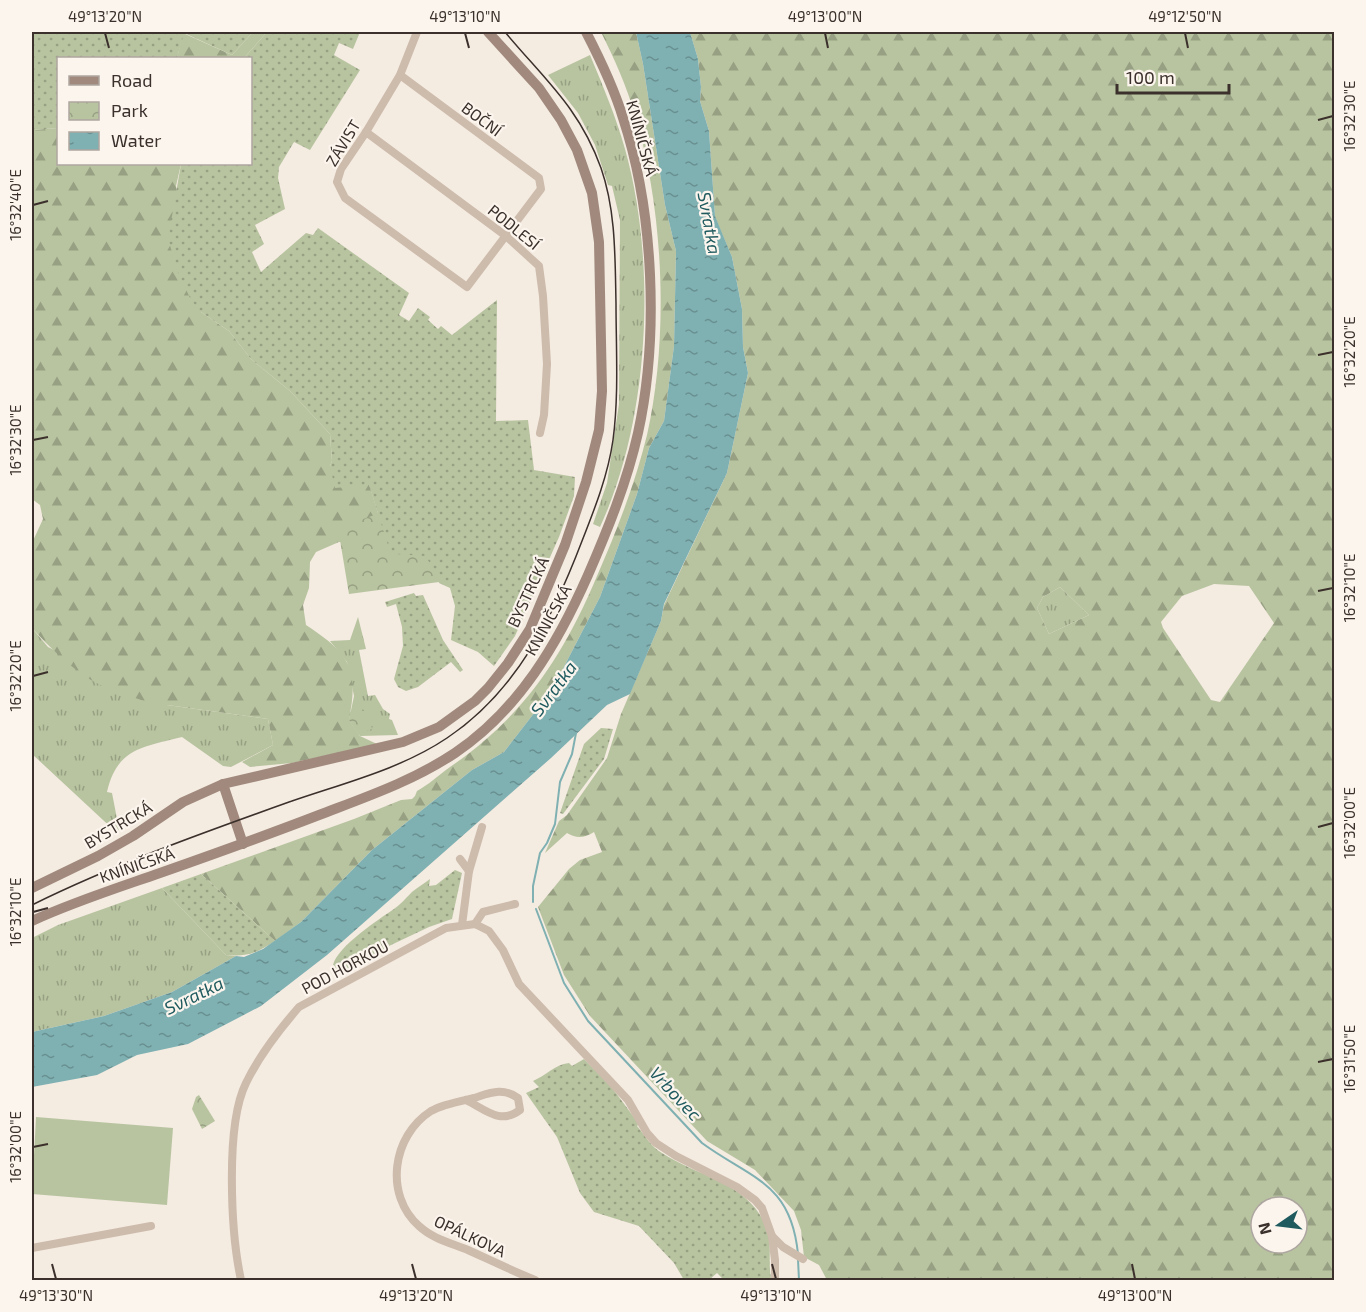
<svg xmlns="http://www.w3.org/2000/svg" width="1366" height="1312" font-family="'Exo 2',sans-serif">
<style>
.grass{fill:url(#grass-tufts)}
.forest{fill:url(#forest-firs);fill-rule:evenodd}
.park{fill:url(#park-crowns)}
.garden{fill:url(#garden-dots)}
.pitch{fill:#b8c4a0}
.water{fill:url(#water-ripples)}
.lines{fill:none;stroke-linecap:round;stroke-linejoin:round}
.stream{stroke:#7fb0b2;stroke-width:2}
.street{stroke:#cdbbac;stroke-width:8}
.secondary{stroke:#a18a7d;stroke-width:10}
.tram{stroke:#3b302b;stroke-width:1.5}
.ticks{fill:none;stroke:#3b302b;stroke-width:2}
.labels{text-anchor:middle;stroke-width:4.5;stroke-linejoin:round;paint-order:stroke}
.street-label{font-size:16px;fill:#3b302b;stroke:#fbf5ee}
.water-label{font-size:18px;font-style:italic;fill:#1f5a5e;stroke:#fbf5ee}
.neatline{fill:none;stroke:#3b302b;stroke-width:2}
.ticks-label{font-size:15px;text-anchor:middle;fill:#3b302b}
</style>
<defs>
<pattern id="grass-tufts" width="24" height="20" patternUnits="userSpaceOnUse" patternTransform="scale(1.5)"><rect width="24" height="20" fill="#b8c4a0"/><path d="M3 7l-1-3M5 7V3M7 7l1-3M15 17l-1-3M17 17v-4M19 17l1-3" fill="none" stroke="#97a083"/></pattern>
<pattern id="forest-firs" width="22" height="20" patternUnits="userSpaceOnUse" patternTransform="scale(1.5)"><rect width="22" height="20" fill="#b8c4a0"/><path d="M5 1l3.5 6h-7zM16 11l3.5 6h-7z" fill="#97a083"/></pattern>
<pattern id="park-crowns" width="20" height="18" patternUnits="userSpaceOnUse" patternTransform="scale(1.5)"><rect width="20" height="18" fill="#b8c4a0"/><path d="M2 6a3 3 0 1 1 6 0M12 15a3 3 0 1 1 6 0" fill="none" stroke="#97a083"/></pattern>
<pattern id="garden-dots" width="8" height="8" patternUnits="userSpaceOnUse" patternTransform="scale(1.5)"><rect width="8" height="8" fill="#b8c4a0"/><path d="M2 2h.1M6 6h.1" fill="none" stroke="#97a083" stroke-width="1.8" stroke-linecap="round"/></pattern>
<pattern id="water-ripples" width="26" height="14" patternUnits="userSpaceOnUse" patternTransform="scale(1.5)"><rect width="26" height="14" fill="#7fb0b2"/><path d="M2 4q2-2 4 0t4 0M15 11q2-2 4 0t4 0" fill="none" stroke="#699091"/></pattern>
</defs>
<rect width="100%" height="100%" fill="#f4ebe1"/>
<g class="grass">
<path d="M590 55C603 86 616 117 625 149 657 263 650 419 600 527L593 524 607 483 619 404 620 220 612 186 608 185 595 145 578 113 548 75Z"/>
<polygon points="1060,587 1089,615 1049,634 1037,608 1043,597"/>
<polygon points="358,617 366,649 359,650 368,696 375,695 383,709 390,714 389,719 392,720 398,735 360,736 349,720 354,696 347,662 330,641 350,640"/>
<path d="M32 628 48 647 167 705 268 719 273 745 231 767 223 766 182 737C143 747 117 748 107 792L112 793 119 829 117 833 32 754Z"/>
<polygon points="162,888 226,955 236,956 172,992 104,1016 32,1032 32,938 58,925"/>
</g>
<g class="forest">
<polygon points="253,32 267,32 244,58 177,58 183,33 232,55"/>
<path d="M601 32H636L643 64 665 205 676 251 674 346 664 421 649 448 637 494 600 597 552 690 504 752 472 770 372 850 301 922 275 941 201 874 354 819 401 800 412 799 415 796 417 791C428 785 439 775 450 767 523 717 563 657 597 576 617 530 635 484 647 435 669 338 664 211 635 115 627 87 614 58 601 32Z"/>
<path d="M690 32H1334V1280H827L819 1265 804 1257 801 1230 794 1211 755 1170 707 1141 590 1016 564 975 538 907 569 869 580 860 602 852 594 832C584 838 577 839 567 833L545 853 559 821 567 815 607 758 621 714 661 621 664 605 727 473 748 373 743 347 742 309 732 257 715 217 709 131 700 101 701 87 698 59ZM1214 584 1249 586 1274 623 1220 702 1211 700 1163 628 1161 622 1182 596ZM1060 587 1089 615 1049 634 1037 608 1043 597ZM1261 1207H1297V1243H1261Z"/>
<path d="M58 128V164H181L176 186 201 312 229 331 251 359 290 391 330 434 332 461 330 466 369 484 388 545 339 542 316 552 310 562 309 588 303 605 306 625C350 654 359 668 349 720L360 736 377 744 292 763 250 767 242 762 273 745 268 719 167 705 165 708C141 699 113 693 91 680 69 666 49 647 32 628V543L43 519 40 505 32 499V130Z"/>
</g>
<g class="park">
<polygon points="380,513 440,553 439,582 349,594 338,528"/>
<polygon points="355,708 361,708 369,714 372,729 358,734 349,720 350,712"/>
<polygon points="199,1095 215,1121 202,1129 192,1109 196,1097"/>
</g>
<g class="garden">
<polygon points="32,32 253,32 232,55 184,33 177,58 58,58 58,128 32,130"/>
<polygon points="267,32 360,32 353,49 339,43 334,55 360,70 310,150 294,142 279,167 278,178 285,209 255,225 264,244 252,252 261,272 306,233 313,235 318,228 409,293 399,315 409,321 418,308 430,317 428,320 438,329 441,326 452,335 497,300 496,421 528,420 534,470 575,477 574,496 559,537 515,636 494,666 478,652 451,640 455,606 450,588 439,583 437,573 425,556 395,554 386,548 388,545 369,485 335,488 330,466 332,461 330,434 290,391 251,359 229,331 201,312 191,300 179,275 168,239 181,164 250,164 250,58 244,58"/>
<polygon points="414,593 416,596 423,595 443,640 463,670 460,672 451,662 418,687 406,691 398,687 394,679 403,646 402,627 396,604 387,607 385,602"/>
<polygon points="601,728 613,729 604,759 563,814 560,813 584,744"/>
<path d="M455 870 462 873 452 919 429 927 391 945 344 971 337 970 333 965C338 946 378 920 394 909 400 905 406 898 411 893 416 888 424 884 430 879L429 886 436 885Z"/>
<path d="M201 874 275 941C257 953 247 957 226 955L162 888Z"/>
<path d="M584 1059 610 1085 639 1124 637 1126C645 1135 651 1147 662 1153 698 1177 750 1182 767 1229 772 1245 768 1263 771 1278L764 1280H724L717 1273 709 1280H684L674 1263 639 1226 594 1212 580 1193 557 1137 526 1093 539 1087 533 1081C547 1075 554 1065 569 1063L572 1066Z"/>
</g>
<polygon class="pitch" points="36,1117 173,1128 167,1205 32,1194"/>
<polygon class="water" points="636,32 690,32 698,59 701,87 700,101 709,131 715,216 732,257 742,309 743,347 748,373 727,473 664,604 661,621 630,694 607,705 551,758 327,955 261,1006 188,1044 137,1055 97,1075 32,1087 32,1032 104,1016 172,992 236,956 244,957 263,949 301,922 372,850 472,770 504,752 552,690 600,597 637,494 649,448 664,421 674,346 676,251 665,205 643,64"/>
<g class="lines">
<g class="stream">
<polyline points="533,902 533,886 540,853 547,843 555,824 560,782 572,754 576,733"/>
<path d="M536 909 564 983 588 1021 702 1143C751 1179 791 1182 798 1254"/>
<polyline points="798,1259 799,1280"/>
</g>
<g class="street">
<polyline points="400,75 539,178 541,189 467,287 345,198 337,182 341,169 366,132 400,75 417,32"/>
<polyline points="366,132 506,236 539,266 543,296 547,364 544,415 540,433"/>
<polyline points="460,859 469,871"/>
<polyline points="475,924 483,912 515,904"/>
<polyline points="462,925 469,871 482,827"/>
<path d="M466 1100C486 1110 500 1125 520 1110L518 1098C503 1087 490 1093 474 1098 461 1101 443 1104 431 1111 392 1136 384 1195 419 1226 433 1239 451 1243 468 1250 490 1260 513 1271 535 1280"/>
<polyline points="772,1236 775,1260 775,1280"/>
<polyline points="32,1248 151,1226"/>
<path d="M241 1280C231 1234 225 1125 246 1083 259 1056 279 1030 299 1007L446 928 475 924 489 931 503 950 519 984 628 1100 647 1133 656 1143 676 1156 737 1187 755 1200 762 1208 772 1236 783 1247 803 1259"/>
</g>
<g class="secondary">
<polyline points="223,784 243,844"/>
<polyline points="32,888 98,856 133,836 183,802 223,784 403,742 439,727 475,701 488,688 508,663 530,629 565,545 586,482 599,430 602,391 599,242 592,193 577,150 561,120 539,88 488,32"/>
<path d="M32 921C73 902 117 888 160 873 214 854 267 835 319 815 366 797 413 781 455 753 519 710 558 643 588 575 608 529 627 482 638 433 659 337 654 212 623 118 614 88 600 59 586 32"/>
</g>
<path class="tram" d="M32 905C115 864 205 832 292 801 344 783 401 769 447 738 517 691 553 617 582 541 595 508 608 475 613 440 619 395 616 348 616 303 615 258 616 211 601 168 579 107 544 79 505 32"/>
</g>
<path class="ticks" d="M105 33 109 48M465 33 469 48M825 33 828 48M1185 33 1188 48M1318 120 1333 116M33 205 48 201M1318 355 1333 352M33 440 48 437M1318 591 1333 588M33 676 48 672M1318 827 1333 823M33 912 48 908M1318 1062 1333 1059M33 1147 48 1144M52 1264 56 1279M412 1264 416 1279M772 1264 776 1279M1132 1264 1135 1279"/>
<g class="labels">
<g class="street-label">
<text transform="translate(482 119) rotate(37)" y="6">BOČNÍ</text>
<text transform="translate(642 138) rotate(75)" y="6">KNÍNIČSKÁ</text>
<text transform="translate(343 143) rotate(-59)" y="6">ZÁVIST</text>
<text transform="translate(514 227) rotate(39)" y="6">PODLESÍ</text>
<text transform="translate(528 592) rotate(-65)" y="6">BYSTRCKÁ</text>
<text transform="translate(548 620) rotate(-61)" y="6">KNÍNIČSKÁ</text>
<text transform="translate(118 825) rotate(-31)" y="6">BYSTRCKÁ</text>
<text transform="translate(137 865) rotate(-19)" y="6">KNÍNIČSKÁ</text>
<text transform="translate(345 967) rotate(-28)" y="6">POD HORKOU</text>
<text transform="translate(470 1236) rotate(25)" y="6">OPÁLKOVA</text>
</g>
<g class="water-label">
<text transform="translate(709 223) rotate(80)" y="6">Svratka</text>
<text transform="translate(554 689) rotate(-53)" y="6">Svratka</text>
<text transform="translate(194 996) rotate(-26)" y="6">Svratka</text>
<text transform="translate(675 1094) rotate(47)" y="6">Vrbovec</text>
</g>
</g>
<rect width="1366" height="1312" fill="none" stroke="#fbf5ee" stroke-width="66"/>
<rect x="57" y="57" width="195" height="108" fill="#fbf5ee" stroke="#aea6a0" stroke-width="1.5"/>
<rect x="69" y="76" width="30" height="9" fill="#a18a7d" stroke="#aea6a0" stroke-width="1.5"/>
<text x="111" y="87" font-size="18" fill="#3b302b">Road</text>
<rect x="69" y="102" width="30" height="18" fill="url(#park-crowns)" stroke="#aea6a0" stroke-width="1.5"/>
<text x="111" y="117" font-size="18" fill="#3b302b">Park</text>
<rect x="69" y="132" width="30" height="18" fill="url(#water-ripples)" stroke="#aea6a0" stroke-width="1.5"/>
<text x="111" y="147" font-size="18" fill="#3b302b">Water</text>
<g transform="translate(1279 1225) rotate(256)"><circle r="28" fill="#fbf5ee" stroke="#aea6a0" stroke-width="1.5"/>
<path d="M0-4.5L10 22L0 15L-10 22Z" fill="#1f5a5e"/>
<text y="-9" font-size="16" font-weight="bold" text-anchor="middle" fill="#3b302b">N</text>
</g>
<path d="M1117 84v9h112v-9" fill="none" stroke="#3b302b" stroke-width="3"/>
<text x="1126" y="84" font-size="18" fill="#3b302b" stroke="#fbf5ee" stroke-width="4.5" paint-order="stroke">100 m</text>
<rect x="33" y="33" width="1300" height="1246" class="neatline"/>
<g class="ticks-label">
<text x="105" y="22">49°13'20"N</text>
<text x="465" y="22">49°13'10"N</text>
<text x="825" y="22">49°13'00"N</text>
<text x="1185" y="22">49°12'50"N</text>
<text transform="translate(1350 116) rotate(-90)" y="5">16°32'30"E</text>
<text transform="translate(16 205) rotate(-90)" y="5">16°32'40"E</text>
<text transform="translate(1350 352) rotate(-90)" y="5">16°32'20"E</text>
<text transform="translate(16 440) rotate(-90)" y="5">16°32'30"E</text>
<text transform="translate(1350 588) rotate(-90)" y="5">16°32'10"E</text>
<text transform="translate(16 676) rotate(-90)" y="5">16°32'20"E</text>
<text transform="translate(1350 823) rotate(-90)" y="5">16°32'00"E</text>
<text transform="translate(16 912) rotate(-90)" y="5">16°32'10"E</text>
<text transform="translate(1350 1059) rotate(-90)" y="5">16°31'50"E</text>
<text transform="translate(16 1147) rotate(-90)" y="5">16°32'00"E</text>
<text x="56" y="1301">49°13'30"N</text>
<text x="416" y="1301">49°13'20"N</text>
<text x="776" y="1301">49°13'10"N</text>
<text x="1135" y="1301">49°13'00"N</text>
</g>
</svg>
